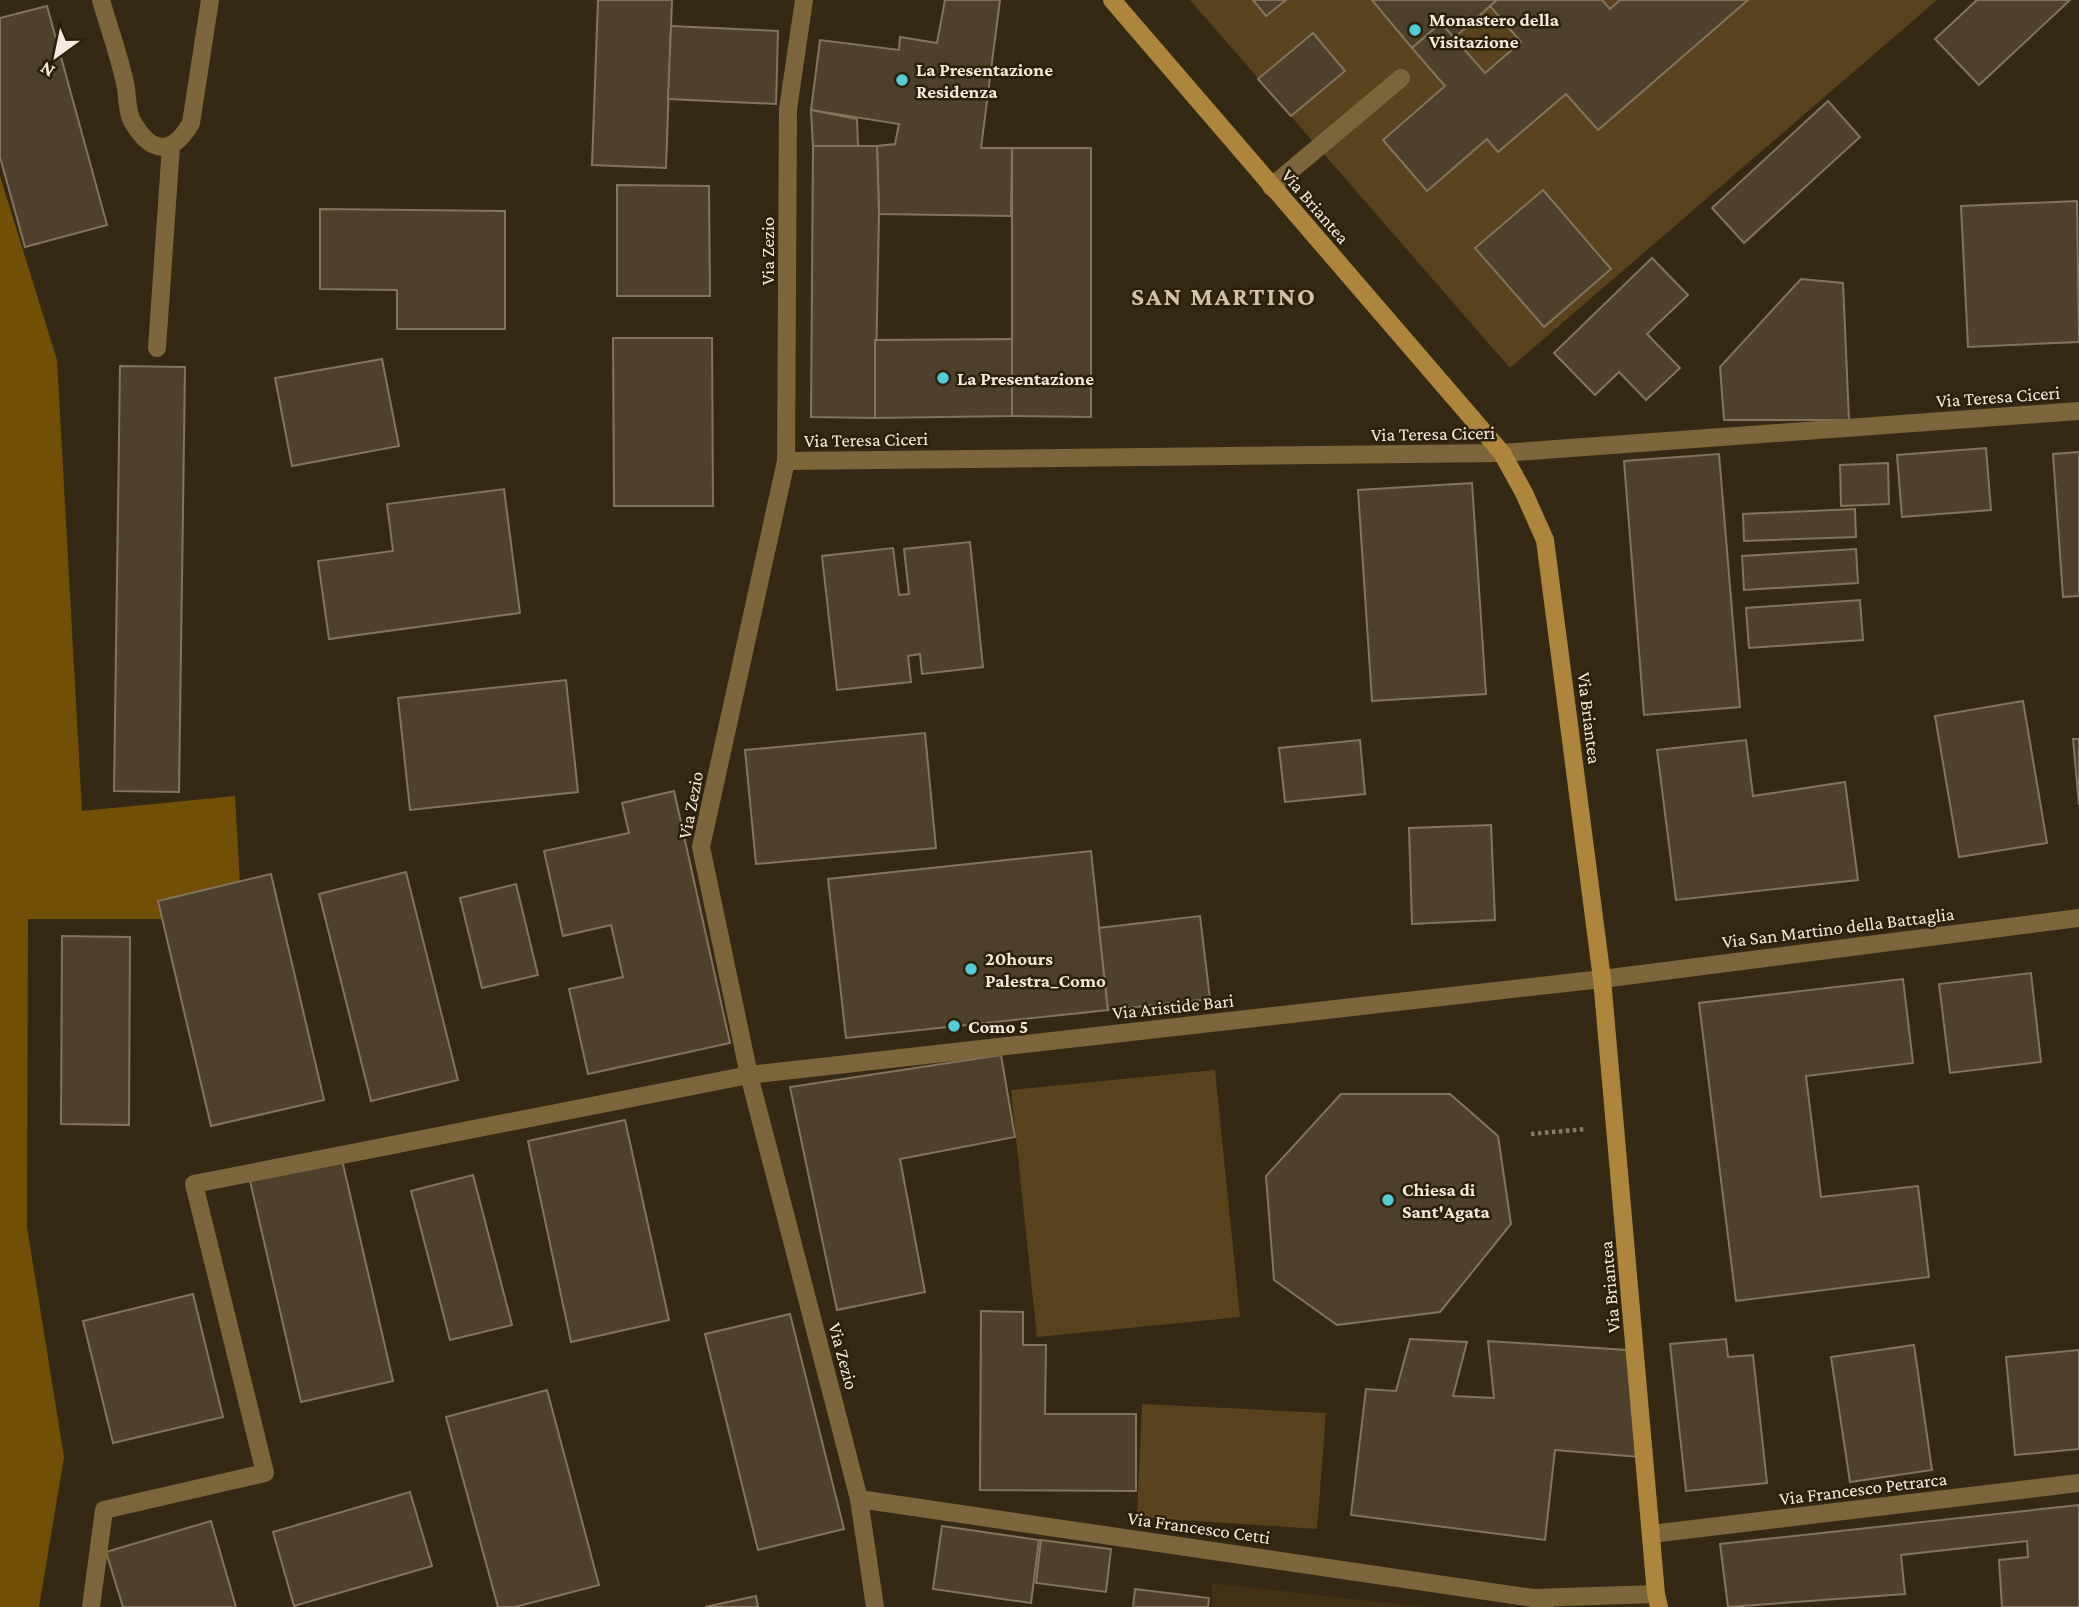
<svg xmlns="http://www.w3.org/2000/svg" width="2079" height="1607" font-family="'Crimson Pro',serif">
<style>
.built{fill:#423114}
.green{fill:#5a431c}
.forest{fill:#714f07}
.building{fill:#4e402a;stroke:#84745c;stroke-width:2}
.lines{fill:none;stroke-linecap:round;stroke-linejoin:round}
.path{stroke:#877c6a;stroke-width:4.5;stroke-dasharray:3.5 3.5;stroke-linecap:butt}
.lane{stroke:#7f653b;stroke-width:18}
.street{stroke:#7f653b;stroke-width:18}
.secondary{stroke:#ae853d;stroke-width:18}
.poi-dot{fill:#52ccd6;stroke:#2c1f09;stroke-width:2.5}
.labels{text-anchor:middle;stroke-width:5;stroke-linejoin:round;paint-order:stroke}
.poi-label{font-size:19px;font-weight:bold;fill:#f4ebde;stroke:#2c1f09;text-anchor:start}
.street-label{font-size:19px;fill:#f4ebde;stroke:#2c1f09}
.district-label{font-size:26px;font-weight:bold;letter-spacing:2px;fill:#d2c2a7;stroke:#2c1f09}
</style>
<rect width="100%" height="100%" fill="#362913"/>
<polygon class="built" points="1212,1583 1424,1607 1212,1607"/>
<g class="green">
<polygon points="1190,0 1937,0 1510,368"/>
<polygon points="1215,1070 1240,1317 1037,1337 1011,1090"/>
<polygon points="1142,1404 1326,1413 1317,1529 1137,1517"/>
</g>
<polygon class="forest" points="0,176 57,360 82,811 235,796 242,919 28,919 27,1227 64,1457 39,1607 0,1607"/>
<g class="building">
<polygon points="598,0 672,0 666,168 592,165"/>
<polygon points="945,0 1000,0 981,148 1012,148 1011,216 879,214 877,146 895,144 899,124 811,110 820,40 899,50 900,37 937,43"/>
<polygon points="1253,0 1286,0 1266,16"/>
<polygon points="1372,0 1497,0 1454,38 1441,23 1412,48"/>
<polygon points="1497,0 1602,0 1610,9 1620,0 1748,0 1598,130 1566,94 1498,152 1487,139 1427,191 1383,140 1445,86 1412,48 1441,23 1485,73 1521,42 1490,6"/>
<polygon points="1977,0 2070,0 1979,85 1935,39"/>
<polygon points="47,6 107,225 25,247 0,157 0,18"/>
<polygon points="671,26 778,31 776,104 668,99"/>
<polygon points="1313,33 1345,71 1291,116 1258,79"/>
<polygon points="1828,101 1860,137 1744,243 1712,208"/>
<polygon points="811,110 857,119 858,146 813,146"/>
<polygon points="813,146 877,146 879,214 875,418 811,417"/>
<polygon points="1012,148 1091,148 1091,417 1012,416"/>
<polygon points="617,185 709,186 710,296 617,296"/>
<polygon points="1543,190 1611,269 1544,327 1475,248"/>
<polygon points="2077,201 2079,342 1968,347 1961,206"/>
<polygon points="320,209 505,211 505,329 397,329 397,290 320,289"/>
<polygon points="1652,258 1688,295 1647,334 1680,368 1646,400 1619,372 1595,395 1554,353"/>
<polygon points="1801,279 1843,283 1849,420 1724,420 1720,367"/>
<polygon points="613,338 712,338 713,506 614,506"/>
<polygon points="1012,339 1012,416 875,418 875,340"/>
<polygon points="382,359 399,446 292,466 275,378"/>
<polygon points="120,366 185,367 179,792 114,791"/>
<polygon points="1986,448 1991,510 1902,517 1897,455"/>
<polygon points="2079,452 2079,596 2063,597 2053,454"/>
<polygon points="1719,454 1740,707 1644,715 1624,461"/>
<polygon points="1888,463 1889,504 1841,506 1840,465"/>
<polygon points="1472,483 1486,694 1372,701 1358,490"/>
<polygon points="504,489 520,613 329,639 318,561 393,551 387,504"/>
<polygon points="1855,509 1856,537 1744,541 1743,514"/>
<polygon points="970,542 983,667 922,674 920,654 908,656 911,682 837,690 822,556 893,548 899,595 909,594 904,549"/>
<polygon points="1856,549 1858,583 1744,590 1742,556"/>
<polygon points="1860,600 1863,640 1749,648 1746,608"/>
<polygon points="566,680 578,792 410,810 398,698"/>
<polygon points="2023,701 2047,843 1959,857 1935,716"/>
<polygon points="925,733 936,848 756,864 745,750"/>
<polygon points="2073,739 2079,739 2079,805"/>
<polygon points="1360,740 1365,794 1285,802 1279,748"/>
<polygon points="1746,740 1753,796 1845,782 1858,880 1676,900 1657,750"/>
<polygon points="674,791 730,1043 588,1074 569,989 623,977 611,925 563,936 544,851 629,833 622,803"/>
<polygon points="1491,825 1495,920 1412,924 1409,828"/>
<polygon points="1091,851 1108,1010 846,1038 828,879"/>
<polygon points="406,872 458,1080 371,1101 319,894"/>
<polygon points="271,874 324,1100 211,1126 158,901"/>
<polygon points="516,884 538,975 482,988 460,898"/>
<polygon points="1200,916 1210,999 1108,1010 1099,928"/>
<polygon points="62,936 130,937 129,1125 61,1124"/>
<polygon points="2031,973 2041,1062 1950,1073 1939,984"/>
<polygon points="1903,979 1913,1063 1806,1076 1821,1197 1918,1186 1929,1277 1736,1301 1699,1003"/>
<polygon points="1001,1055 1015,1137 900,1159 925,1292 837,1310 790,1087"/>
<polygon points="1341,1094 1450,1094 1498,1136 1511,1224 1440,1312 1337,1325 1274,1280 1266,1176"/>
<polygon points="625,1120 669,1320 571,1342 528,1141"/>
<polygon points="342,1160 393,1381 301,1402 250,1181"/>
<polygon points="473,1175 512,1325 450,1340 411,1191"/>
<polygon points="193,1294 223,1417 113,1443 83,1321"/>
<polygon points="981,1311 1023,1312 1023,1345 1046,1345 1045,1414 1136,1414 1136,1491 980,1490"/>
<polygon points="790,1314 844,1529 758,1550 705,1334"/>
<polygon points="1410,1339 1467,1342 1453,1396 1494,1398 1488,1341 1627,1350 1639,1457 1555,1450 1545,1540 1351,1515 1366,1389 1396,1391"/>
<polygon points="1726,1339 1728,1357 1753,1355 1767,1483 1686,1491 1670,1344"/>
<polygon points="1914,1345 1932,1470 1850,1482 1831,1357"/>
<polygon points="2079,1350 2079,1449 2015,1455 2006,1357"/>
<polygon points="547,1390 599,1585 515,1607 498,1607 446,1417"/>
<polygon points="410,1492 432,1566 294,1606 273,1532"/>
<polygon points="2079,1505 2079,1607 2002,1607 1999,1560 2028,1557 2027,1541 1901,1555 1905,1594 1728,1607 1720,1544"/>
<polygon points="211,1521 236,1607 123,1607 106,1552"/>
<polygon points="942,1526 1039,1540 1031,1603 933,1589"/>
<polygon points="1041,1540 1111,1549 1106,1592 1036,1583"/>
<polygon points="1135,1589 1209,1598 1208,1607 1133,1607"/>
<polygon points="756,1596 758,1607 705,1607"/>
</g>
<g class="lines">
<polyline class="path" points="1531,1134 1586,1129"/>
<polyline class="lane" points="1271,187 1401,78"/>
<g class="street">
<path d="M101 0C109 28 119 55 125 83 128 95 126 110 132 121 151 154 172 156 191 123L210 0"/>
<polyline points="804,0 788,109 786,461 701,847 749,1075 859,1499 875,1607"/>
<polyline points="157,348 171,146"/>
<polyline points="786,461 1502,453 2079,411"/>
<polyline points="859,1499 1533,1598 1545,1607"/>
<polyline points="1651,1534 2079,1483"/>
<polyline points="1533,1598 1656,1594"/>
<polyline points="91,1607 104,1510 265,1473 194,1184 749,1075 1602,979 2079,918"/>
</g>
<polyline class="secondary" points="1112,0 1502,453 1524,493 1545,540 1602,979 1656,1594 1659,1607"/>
</g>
<g class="poi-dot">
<circle cx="1415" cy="30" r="7"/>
<circle cx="902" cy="80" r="7"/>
<circle cx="943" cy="378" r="7"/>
<circle cx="971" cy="969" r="7"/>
<circle cx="954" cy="1026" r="7"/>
<circle cx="1388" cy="1200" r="7"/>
</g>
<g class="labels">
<g class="poi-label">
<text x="1429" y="26">Monastero della<tspan x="1429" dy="22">Visitazione</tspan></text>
<text x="916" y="76">La Presentazione<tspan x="916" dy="22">Residenza</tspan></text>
<text x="957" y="385">La Presentazione</text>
<text x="985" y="965">20hours<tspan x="985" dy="22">Palestra_Como</tspan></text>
<text x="968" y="1033">Como 5</text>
<text x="1402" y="1196">Chiesa di<tspan x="1402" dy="22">Sant'Agata</tspan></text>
</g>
<g class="street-label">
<text transform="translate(1316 206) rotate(49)" y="7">Via Briantea</text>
<text transform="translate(767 251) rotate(-90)" y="7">Via Zezio</text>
<text transform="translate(1998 396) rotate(-4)" y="7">Via Teresa Ciceri</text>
<text transform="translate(1433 433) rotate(-1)" y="7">Via Teresa Ciceri</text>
<text transform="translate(866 439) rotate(-1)" y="7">Via Teresa Ciceri</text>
<text transform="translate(1590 718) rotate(83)" y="7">Via Briantea</text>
<text transform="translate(690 805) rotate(-79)" y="7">Via Zezio</text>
<text transform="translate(1838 927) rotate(-7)" y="7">Via San Martino della Battaglia</text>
<text transform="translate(1173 1006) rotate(-6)" y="7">Via Aristide Bari</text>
<text transform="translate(1609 1287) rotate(-95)" y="7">Via Briantea</text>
<text transform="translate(844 1356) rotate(75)" y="7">Via Zezio</text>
<text transform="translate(1863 1488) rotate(-7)" y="7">Via Francesco Petrarca</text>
<text transform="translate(1199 1527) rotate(8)" y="7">Via Francesco Cetti</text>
</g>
<g class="district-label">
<text x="1224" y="305">SAN MARTINO</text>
</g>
</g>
<g transform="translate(56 56) rotate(213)" stroke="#2c1f09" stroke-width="5" paint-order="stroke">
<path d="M0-5L12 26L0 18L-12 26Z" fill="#f4ebde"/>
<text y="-10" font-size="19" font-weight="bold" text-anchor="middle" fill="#f4ebde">N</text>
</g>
</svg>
